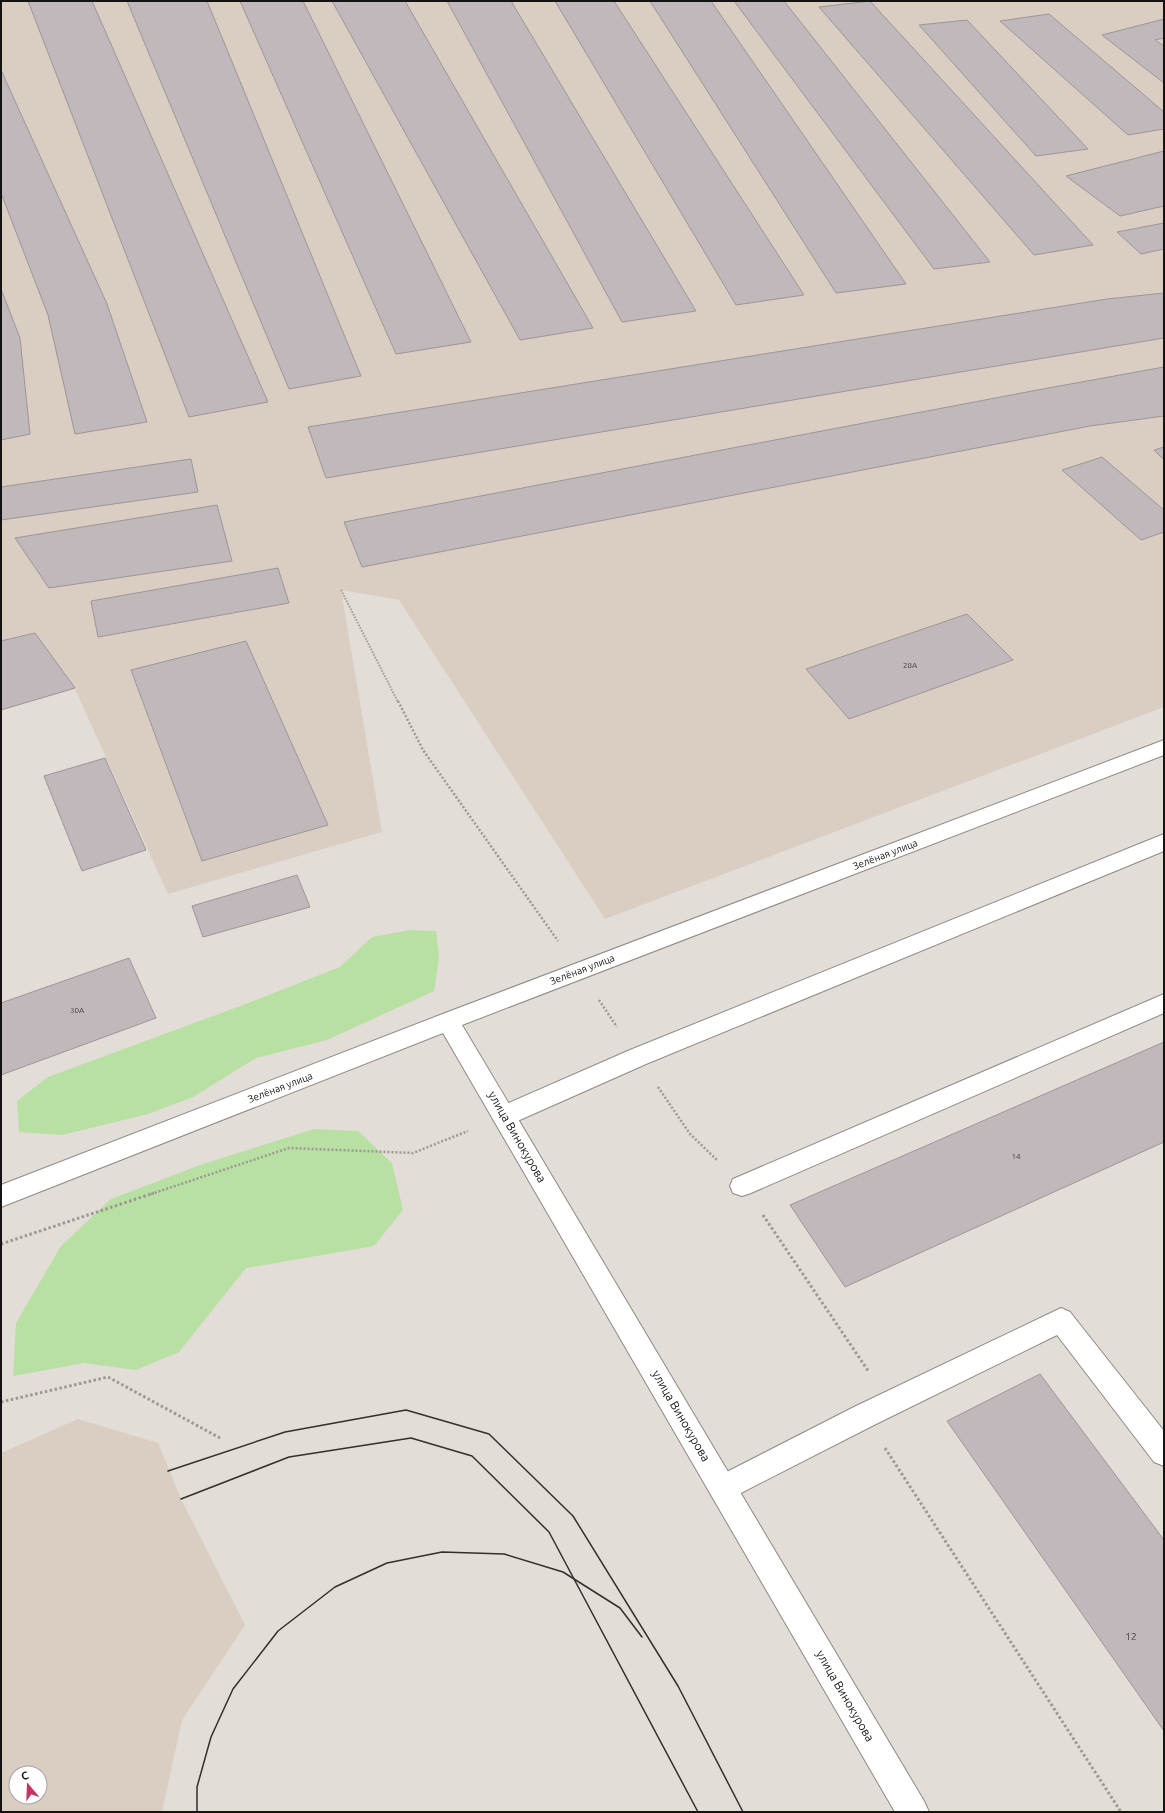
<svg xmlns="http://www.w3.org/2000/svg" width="1165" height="1813" font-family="Ubuntu,sans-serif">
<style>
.built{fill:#dacec3;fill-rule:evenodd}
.green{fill:#b7e0a2}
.building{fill:#c1b8bb;stroke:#9d9597}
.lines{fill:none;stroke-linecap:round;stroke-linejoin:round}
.lane-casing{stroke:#8f8984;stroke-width:2}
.secondary-casing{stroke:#8f8984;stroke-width:2}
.path-far2{stroke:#9d9894;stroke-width:2;stroke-dasharray:1.5 1.5;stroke-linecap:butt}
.path-far1{stroke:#9d9894;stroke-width:2.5;stroke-dasharray:2 2;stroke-linecap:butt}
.path{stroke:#9d9894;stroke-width:3;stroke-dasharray:2.5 2.5;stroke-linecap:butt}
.lane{fill:#fff;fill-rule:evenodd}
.secondary{fill:#fff;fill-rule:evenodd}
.tram{stroke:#322f2d;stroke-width:1.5}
.labels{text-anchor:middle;stroke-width:4;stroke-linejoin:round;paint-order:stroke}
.number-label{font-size:8px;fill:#403c3c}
.street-label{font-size:10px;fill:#151312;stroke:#fff}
.near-number-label{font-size:10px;fill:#403c3c}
.near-street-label{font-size:12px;fill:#151312;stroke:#fff}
</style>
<rect width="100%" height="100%" fill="#e3ddd7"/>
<g class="built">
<polygon points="1,1 1164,1 1164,707 605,919 399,600 341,590 382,832 168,894 75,689 1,710"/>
<path d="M78 1419 158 1443 181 1499 245 1625 182 1720 162 1812H1V1453ZM16 1773H40V1797H16Z"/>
</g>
<g class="green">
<polygon points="410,930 436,931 439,957 434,991 327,1040 256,1058 193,1097 148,1114 62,1135 19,1132 17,1101 48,1077 243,1005 340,967 372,937"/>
<polygon points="314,1129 358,1131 392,1163 403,1210 374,1246 246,1268 179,1352 136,1370 84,1363 13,1376 16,1323 61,1246 111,1199 200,1165"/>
</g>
<g class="building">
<polygon points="28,1 92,1 268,402 189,417"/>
<polygon points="127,1 207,1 361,376 289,389"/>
<polygon points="240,1 303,1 471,342 396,354"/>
<polygon points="332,1 405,1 593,328 520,340"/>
<polygon points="447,1 511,1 696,311 622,322"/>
<polygon points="555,1 614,1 804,295 736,305"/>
<polygon points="650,1 711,1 906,284 836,293"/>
<polygon points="734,1 784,1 990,262 934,269"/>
<polygon points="870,1 1093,245 1034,255 819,7"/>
<polygon points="1049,14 1164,112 1164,129 1128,135 1000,21"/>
<polygon points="1164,19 1164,38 1155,40 1164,46 1164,83 1102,35"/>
<polygon points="967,20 1088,149 1036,156 919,25"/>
<polygon points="1,70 107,304 147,422 75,434 48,315 1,193"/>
<polygon points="1164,151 1164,206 1120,216 1066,176"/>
<polygon points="1164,223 1164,249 1141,254 1117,232"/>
<polygon points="1,289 20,338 30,434 1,440"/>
<polygon points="1164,293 1164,338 326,478 308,427 1107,299"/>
<polygon points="1164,367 1164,416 1090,426 362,567 344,522 1032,391"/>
<polygon points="1164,447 1164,460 1154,450"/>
<polygon points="1102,457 1164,510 1164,532 1141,540 1062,470"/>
<polygon points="191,459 198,492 1,520 1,487"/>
<polygon points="217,505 232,561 49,588 15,538"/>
<polygon points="278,568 289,603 98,637 91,601"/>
<polygon points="967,614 1013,660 849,719 806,669"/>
<polygon points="35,633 75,688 1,710 1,641"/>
<polygon points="246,641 328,825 202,861 131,670"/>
<polygon points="105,758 146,850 82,871 44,776"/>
<polygon points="297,875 310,907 203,937 192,906"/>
<polygon points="129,958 156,1018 1,1075 1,1003"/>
<polygon points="1164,1042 1164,1142 845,1287 790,1205"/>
<polygon points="1040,1374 1164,1540 1164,1731 947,1421"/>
</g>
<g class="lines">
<defs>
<g id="lane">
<polygon points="1164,834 1164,851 646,1064 513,1123 504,1126 495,1123 492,1116 495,1109 630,1050"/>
<polygon points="1164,994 1164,1013 751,1193 742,1196 733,1193 730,1186 733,1179"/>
<polygon points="1061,1308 1070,1312 1164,1431 1164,1466 1154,1462 1057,1335 874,1425 733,1497 723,1501 713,1497 709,1488 713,1479 854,1407"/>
</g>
<polygon id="secondary" points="1164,740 1164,755 462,1025 924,1801 929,1812 895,1812 443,1033 1,1207 1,1185 440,1015"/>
</defs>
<use href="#lane" class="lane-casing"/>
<use href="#secondary" class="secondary-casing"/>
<polyline class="path-far2" points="341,590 398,702"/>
<g class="path-far1">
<polyline points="398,701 423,750 558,941"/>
<polyline points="599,1000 617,1027"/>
<polyline points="658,1087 690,1134 718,1161"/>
<polyline points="151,1194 289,1148 413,1153 468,1131"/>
</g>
<g class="path">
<polyline points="763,1215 869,1372"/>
<polyline points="1,1244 154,1193"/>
<polyline points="1,1402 108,1377 220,1438"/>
<polyline points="885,1448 1121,1812"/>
</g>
<use href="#lane" class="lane"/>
<use href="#secondary" class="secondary"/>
<g class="tram">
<polyline points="168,1471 285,1432 406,1410 489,1434 573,1516 678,1686 743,1812"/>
<polyline points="181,1499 289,1457 411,1438 472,1456 549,1532 698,1812"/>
<polyline points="197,1812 197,1787 211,1737 233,1689 278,1631 335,1587 387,1563 442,1552 504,1554 563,1572 620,1608 642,1637"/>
</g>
</g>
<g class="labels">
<g class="number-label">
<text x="910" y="668">28А</text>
<text x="77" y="1013">30А</text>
<text x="1016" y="1159">14</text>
</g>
<g class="street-label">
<text transform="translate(885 854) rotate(-21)" y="4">Зелёная улица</text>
<text transform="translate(582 969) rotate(-21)" y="4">Зелёная улица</text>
<text transform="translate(280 1087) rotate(-21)" y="4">Зелёная улица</text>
</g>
<g class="near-number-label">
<text x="1131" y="1640">12</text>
</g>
<g class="near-street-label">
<text transform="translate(517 1137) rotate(60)" y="4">улица Винокурова</text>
<text transform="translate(681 1416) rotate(60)" y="4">улица Винокурова</text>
<text transform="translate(845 1696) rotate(60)" y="4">улица Винокурова</text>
</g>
</g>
<rect width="1165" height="1813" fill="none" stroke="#151312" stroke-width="4"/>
<g transform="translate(28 1785) rotate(341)"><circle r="19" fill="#ffffff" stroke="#a1a1a0"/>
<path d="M0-3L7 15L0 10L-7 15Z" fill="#c43662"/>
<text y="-6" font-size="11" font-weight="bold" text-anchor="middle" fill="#151312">С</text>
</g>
</svg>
